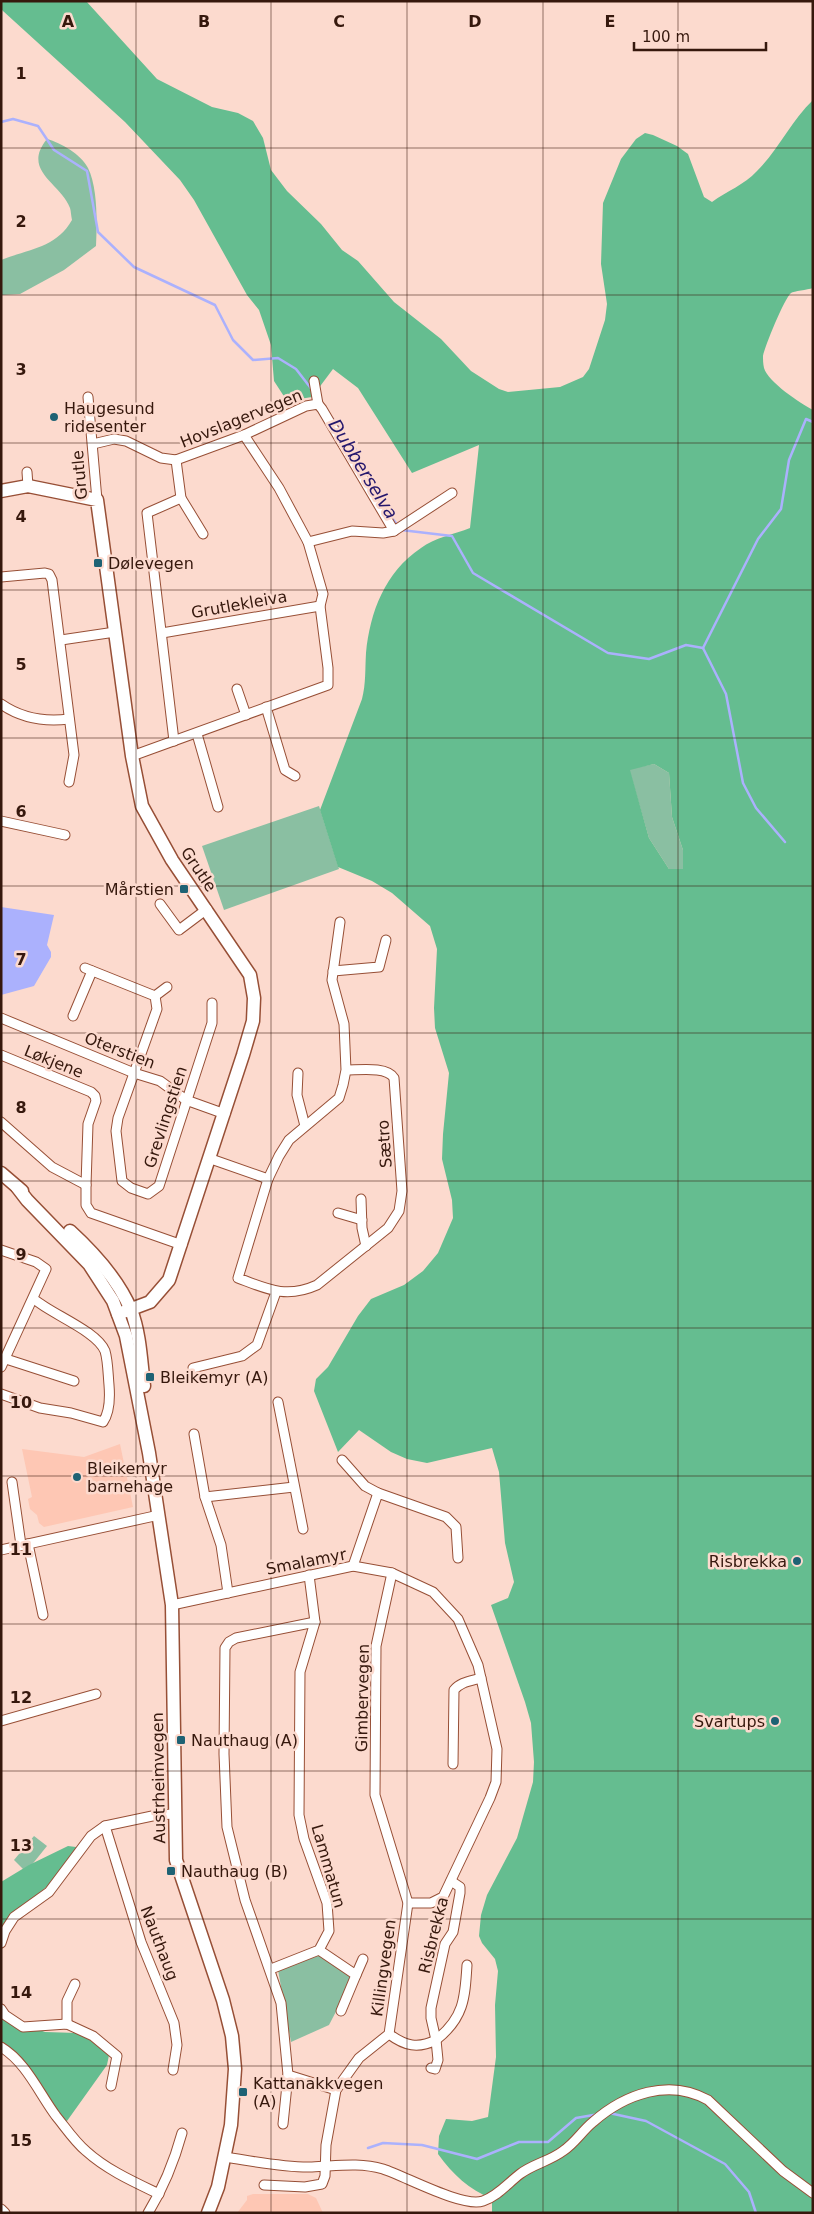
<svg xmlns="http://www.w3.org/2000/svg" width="814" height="2214" font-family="'DejaVu Sans',sans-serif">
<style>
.built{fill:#fec7b4}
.green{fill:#8abfa2}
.forest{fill:#65bd90;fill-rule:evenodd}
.water{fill:#abb1fd}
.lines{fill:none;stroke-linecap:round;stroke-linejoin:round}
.stream{stroke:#abb1fd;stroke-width:2.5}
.street-casing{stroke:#974f36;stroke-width:11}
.secondary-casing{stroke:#974f36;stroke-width:15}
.street{stroke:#fff;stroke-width:9}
.secondary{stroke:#fff;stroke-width:12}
.grid{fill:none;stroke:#36180d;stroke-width:1;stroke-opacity:0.55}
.poi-dot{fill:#1e6274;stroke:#fcdace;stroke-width:2}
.labels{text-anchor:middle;stroke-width:5;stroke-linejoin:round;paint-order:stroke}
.poi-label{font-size:16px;fill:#36180d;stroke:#fcdace;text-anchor:start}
.street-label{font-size:16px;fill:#36180d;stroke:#fcdace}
.water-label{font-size:18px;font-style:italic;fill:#24176d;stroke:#fcdace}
.grid-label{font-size:16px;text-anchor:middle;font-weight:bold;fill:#36180d;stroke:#fcdace;stroke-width:5;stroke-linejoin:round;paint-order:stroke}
</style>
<rect width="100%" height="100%" fill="#fcdace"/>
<g class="built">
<polygon points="120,1444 133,1507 44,1527 39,1523 37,1515 30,1509 28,1499 32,1497 22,1449 84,1457"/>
<polygon points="253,2194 308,2194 316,2198 323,2213 237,2213 247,2200 247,2196"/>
</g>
<g class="green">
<path d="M47 139C61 143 81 154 88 168 98 188 97 224 96 246L64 270 20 294 1 295V260C29 249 56 248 72 220 71 216 71 211 70 208 61 183 21 171 47 139Z"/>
<polygon points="654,764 669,773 672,817 683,850 684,869 669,869 649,838 629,769"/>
<polygon points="319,806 339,869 224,910 202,846"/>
<polygon points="34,1836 47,1846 26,1872 14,1860"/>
<polygon points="321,1955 354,1977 329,2025 291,2042 278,1970"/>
</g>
<g class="forest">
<path d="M1 1H86L157 79 212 107 238 113 253 121 263 138 271 170 287 191 321 224 342 250 358 261 394 302 441 339 471 371 499 389 508 392 560 387 583 377 589 369 605 320 607 304 601 264 603 203 621 159 636 139 645 133 653 135 677 146 688 154 704 197 712 202C727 191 744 185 757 171 779 149 791 121 813 100V288C807 290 794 291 791 293 784 299 765 346 763 356 763 359 763 364 764 368 768 382 800 403 813 410V2213H492V2199C469 2189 453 2175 438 2154L439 2136 446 2119 472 2121 488 2117 496 2057 495 2005 498 1971 495 1959 482 1943 479 1936 481 1915 487 1895 517 1838 533 1782 534 1762 531 1723 525 1702 491 1605 508 1598 514 1582 505 1543 499 1472 492 1448 427 1463 407 1459 391 1452 359 1430 338 1452 314 1391 316 1379 328 1367 358 1316 371 1299 404 1285 423 1271 438 1253 453 1218 452 1200 442 1159 443 1134 449 1073 435 1028 434 1008 437 949 430 926 392 893 372 881 338 867 320 810 362 699C366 684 365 669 366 653 370 612 385 572 421 548 434 538 455 534 470 528L479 445 412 473 358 388 333 369 312 397 287 401 274 381 271 345 259 310 247 295 194 200 180 180 125 122 3 11 1 9ZM654 764 669 773 672 817 683 850V869H669L649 838 630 770Z"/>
<polygon points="68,1846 84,1848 61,1875 16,1912 1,1940 1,1882 29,1865"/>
<polygon points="1,2013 14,2021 45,2032 77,2033 91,2039 109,2055 107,2065 62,2128 25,2071 1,2051"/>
</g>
<polygon class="water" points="1,907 54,915 47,945 51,952 51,957 34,986 1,995"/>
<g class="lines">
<g class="stream">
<polyline points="1,122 13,119 38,126 54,150 87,171 98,232 134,267 215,305 233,340 253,360 278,358 296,369 313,391"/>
<polyline points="332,418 356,450 371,484"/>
<polyline points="389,514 398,526"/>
<polyline points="401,530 452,536 473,573 608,653 649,659 686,645 703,648"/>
<polyline points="703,648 758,539 781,509 789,460 806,419 813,422"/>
<polyline points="703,648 726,694 743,783 756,808 785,842"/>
<polyline points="609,2113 646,2121 725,2164 749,2192 756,2213"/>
<polyline points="368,2148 383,2143 422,2145 477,2159 519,2142 548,2142 576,2118 599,2114"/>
</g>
<defs>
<g id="street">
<polyline points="314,381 318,404"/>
<polyline points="88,397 97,500"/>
<polyline points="244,435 279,488 308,542 352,531 383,533 394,531"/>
<polyline points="93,444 114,439 126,441 161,458 176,460 244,435 306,406 318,404 322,409 394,531 452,493"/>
<polyline points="176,460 181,498 203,534"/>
<polyline points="27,472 28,486"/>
<polyline points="1,577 45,573 49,574 52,580 74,755 69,782"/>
<polyline points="162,633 320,606"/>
<polyline points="61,640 115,632"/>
<polyline points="237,689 246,715"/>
<path d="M1 704C21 718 45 722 69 719"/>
<polyline points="266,707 285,770 295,776"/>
<polyline points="197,734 218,807"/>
<polyline points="174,741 147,513 181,498"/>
<polyline points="132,756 328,685 328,668 320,606 323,594 308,542"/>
<polyline points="1,821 65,835"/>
<polyline points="160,904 179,930 207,909"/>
<path d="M340 922 332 980 344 1024 346 1070 343 1085 339 1098 289 1140 279 1156 268 1179 238 1278C267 1289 286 1299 317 1285L388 1228 399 1211 402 1191 394 1078C387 1066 359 1070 346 1070"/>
<polyline points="85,968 155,996 157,1009 118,1118 116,1131 122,1181 131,1188 148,1194 159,1186 212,1023 212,1003"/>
<polyline points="333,971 379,967 386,940"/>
<polyline points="155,996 167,987"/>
<polyline points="73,1016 92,971"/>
<polyline points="1,1018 134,1073 160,1081 186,1100 225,1114"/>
<polyline points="1,1055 91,1092 95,1096 96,1101 88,1124 86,1185 86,1205 91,1213 182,1245"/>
<polyline points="298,1073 297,1095 305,1126"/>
<polyline points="1,1122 52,1167 86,1185"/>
<polyline points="211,1159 268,1179"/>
<polyline points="361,1199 362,1228 366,1246"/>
<polyline points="338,1213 362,1220"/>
<polyline points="1,1250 36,1262 46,1269 1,1367"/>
<polyline points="6,1359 74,1381"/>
<polyline points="193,1368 242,1356 257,1345 276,1292"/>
<path d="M1 1394 40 1408 71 1413 103 1422C110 1412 110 1397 109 1385 108 1374 108 1361 105 1351 97 1331 51 1314 34 1299"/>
<polyline points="278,1402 303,1529"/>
<polyline points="194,1434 205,1497 221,1545 228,1593"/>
<polyline points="342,1460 365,1486 378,1493"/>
<polyline points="12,1482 21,1545"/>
<polyline points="205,1497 294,1487"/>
<polyline points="28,1544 43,1615"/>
<polyline points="1,1550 159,1515"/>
<polyline points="353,1566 378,1493 446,1517 456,1527 458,1558"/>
<polyline points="172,1605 353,1566 392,1573 433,1592 458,1619 478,1665 497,1749 496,1782 490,1798 443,1897 431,1903 408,1903"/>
<polyline points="1,1721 96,1694"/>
<path d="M453 1764 454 1690C460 1682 471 1681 481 1678"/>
<polyline points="105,1826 141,1942 174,2023 177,2045 173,2070"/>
<path d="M451 1881 460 1887V1893L453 1932 445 1944 431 2008V2018L436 2040C464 2018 465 1998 467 1965"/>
<polyline points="1,1943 5,1931 14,1917 49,1892 91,1836 105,1826 157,1815 174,1814"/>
<polyline points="319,1950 356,1975 341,2011"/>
<polyline points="271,1969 319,1950 329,1931 327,1903 304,1839 299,1815 300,1672 315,1622 309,1575"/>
<polyline points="356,1975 363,1959"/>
<polyline points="1,2009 5,2015 23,2027 67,2024 93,2036 117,2056 111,2086"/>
<polyline points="67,2024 67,2001 75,1984"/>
<path d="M389 2034C405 2046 418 2049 436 2040L438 2060 435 2069 431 2068"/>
<path d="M1 2047C26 2062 39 2093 56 2116 65 2127 75 2142 86 2151 107 2170 134 2182 159 2194"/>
<polyline points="288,2075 336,2090"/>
<polyline points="283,2124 288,2075 281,2003 245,1900 227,1827 224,1754 225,1648 229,1642 236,1638 315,1622"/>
<path d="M225 2157C252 2161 285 2168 312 2167 337 2166 359 2162 383 2169 407 2177 463 2208 483 2201 498 2196 508 2183 520 2174 533 2164 550 2161 563 2151 575 2143 582 2131 593 2122 625 2094 669 2078 708 2100L783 2171 813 2193"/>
<polyline points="264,2185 305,2187 322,2184 325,2176 326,2145 336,2090 359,2058 389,2034 408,1903 375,1795 376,1646 392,1573"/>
<polyline points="1,2209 5,2213"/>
<path d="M148 2213C164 2187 174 2162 182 2133"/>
</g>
<g id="secondary">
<polyline points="1,491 28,486 97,500 132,756 142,806 172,860 250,975 254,998 253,1021 243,1055 169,1280 150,1302 118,1314"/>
<polyline points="1,1173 22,1191"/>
<polyline points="17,1187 27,1200 89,1264 113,1301 126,1336 149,1453 172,1605 176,1860 223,2000 232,2036 235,2069 231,2125 218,2187 208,2213"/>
<path d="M70 1231C94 1253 118 1279 131 1310 140 1333 141 1361 144 1386"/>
</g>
</defs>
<use href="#street" class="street-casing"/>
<use href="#secondary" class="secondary-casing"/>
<use href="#street" class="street"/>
<use href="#secondary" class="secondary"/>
</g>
<path class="grid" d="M136 1V2213M271 1V2213M407 1V2213M543 1V2213M678 1V2213M1 148H813M1 295H813M1 443H813M1 590H813M1 738H813M1 886H813M1 1033H813M1 1181H813M1 1328H813M1 1476H813M1 1624H813M1 1771H813M1 1919H813M1 2066H813"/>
<g class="poi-dot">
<circle cx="54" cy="417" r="5"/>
<rect x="93" y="558" width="10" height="10" rx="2.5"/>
<rect x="179" y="884" width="10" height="10" rx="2.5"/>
<rect x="145" y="1372" width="10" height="10" rx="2.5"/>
<circle cx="77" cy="1477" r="5"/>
<circle cx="797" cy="1561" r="5"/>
<circle cx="775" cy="1721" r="5"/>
<rect x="176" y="1735" width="10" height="10" rx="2.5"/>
<rect x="166" y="1866" width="10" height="10" rx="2.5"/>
<rect x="238" y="2087" width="10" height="10" rx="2.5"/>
</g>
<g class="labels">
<g class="poi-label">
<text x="64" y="414">Haugesund<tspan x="64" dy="18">ridesenter</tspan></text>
<text x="108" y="569">Dølevegen</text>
<text x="174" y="895" text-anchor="end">Mårstien</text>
<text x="160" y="1383">Bleikemyr (A)</text>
<text x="87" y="1474">Bleikemyr<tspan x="87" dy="18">barnehage</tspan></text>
<text x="787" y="1567" text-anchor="end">Risbrekka</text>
<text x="765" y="1727" text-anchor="end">Svartups</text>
<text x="191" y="1746">Nauthaug (A)</text>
<text x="181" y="1877">Nauthaug (B)</text>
<text x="253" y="2089">Kattanakkvegen<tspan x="253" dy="18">(A)</tspan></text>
</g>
<g class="street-label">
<text transform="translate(241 418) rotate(-22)" y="6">Hovslagervegen</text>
<text transform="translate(79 475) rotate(-95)" y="6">Grutle</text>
<text transform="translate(239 604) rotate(-10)" y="6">Grutlekleiva</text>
<text transform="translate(199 869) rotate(56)" y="6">Grutle</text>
<text transform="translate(120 1050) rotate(21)" y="6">Oterstien</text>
<text transform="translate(54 1061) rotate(22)" y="6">Løkjene</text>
<text transform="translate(165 1117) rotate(-72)" y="6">Grevlingstien</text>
<text transform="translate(384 1144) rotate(-94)" y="6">Sætro</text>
<text transform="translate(306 1561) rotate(-11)" y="6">Smalamyr</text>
<text transform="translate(362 1698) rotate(-89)" y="6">Gimbervegen</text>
<text transform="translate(158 1778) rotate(-91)" y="6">Austrheimvegen</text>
<text transform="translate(329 1866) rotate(74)" y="6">Lammatun</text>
<text transform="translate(433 1935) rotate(-76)" y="6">Risbrekka</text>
<text transform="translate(160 1943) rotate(69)" y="6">Nauthaug</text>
<text transform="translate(383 1968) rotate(-82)" y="6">Killingvegen</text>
</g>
<g class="water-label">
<text transform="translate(363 469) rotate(58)" y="6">Dubberselva</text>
</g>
</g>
<g class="grid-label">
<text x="68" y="27">A</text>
<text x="204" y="27">B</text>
<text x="339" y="27">C</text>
<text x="475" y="27">D</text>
<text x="610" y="27">E</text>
<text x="21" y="79">1</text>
<text x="21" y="227">2</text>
<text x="21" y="375">3</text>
<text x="21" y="522">4</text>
<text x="21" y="670">5</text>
<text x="21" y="817">6</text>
<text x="21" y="965">7</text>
<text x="21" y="1113">8</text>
<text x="21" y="1260">9</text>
<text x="21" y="1408">10</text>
<text x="21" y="1555">11</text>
<text x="21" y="1703">12</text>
<text x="21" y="1851">13</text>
<text x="21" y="1998">14</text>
<text x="21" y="2146">15</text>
</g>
<rect width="814" height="2214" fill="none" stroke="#36180d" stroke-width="5"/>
<path d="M634 42v8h132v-8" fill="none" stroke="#36180d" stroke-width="2.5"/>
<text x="642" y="42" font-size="15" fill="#36180d" stroke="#fcdace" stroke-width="4" paint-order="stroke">100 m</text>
</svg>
